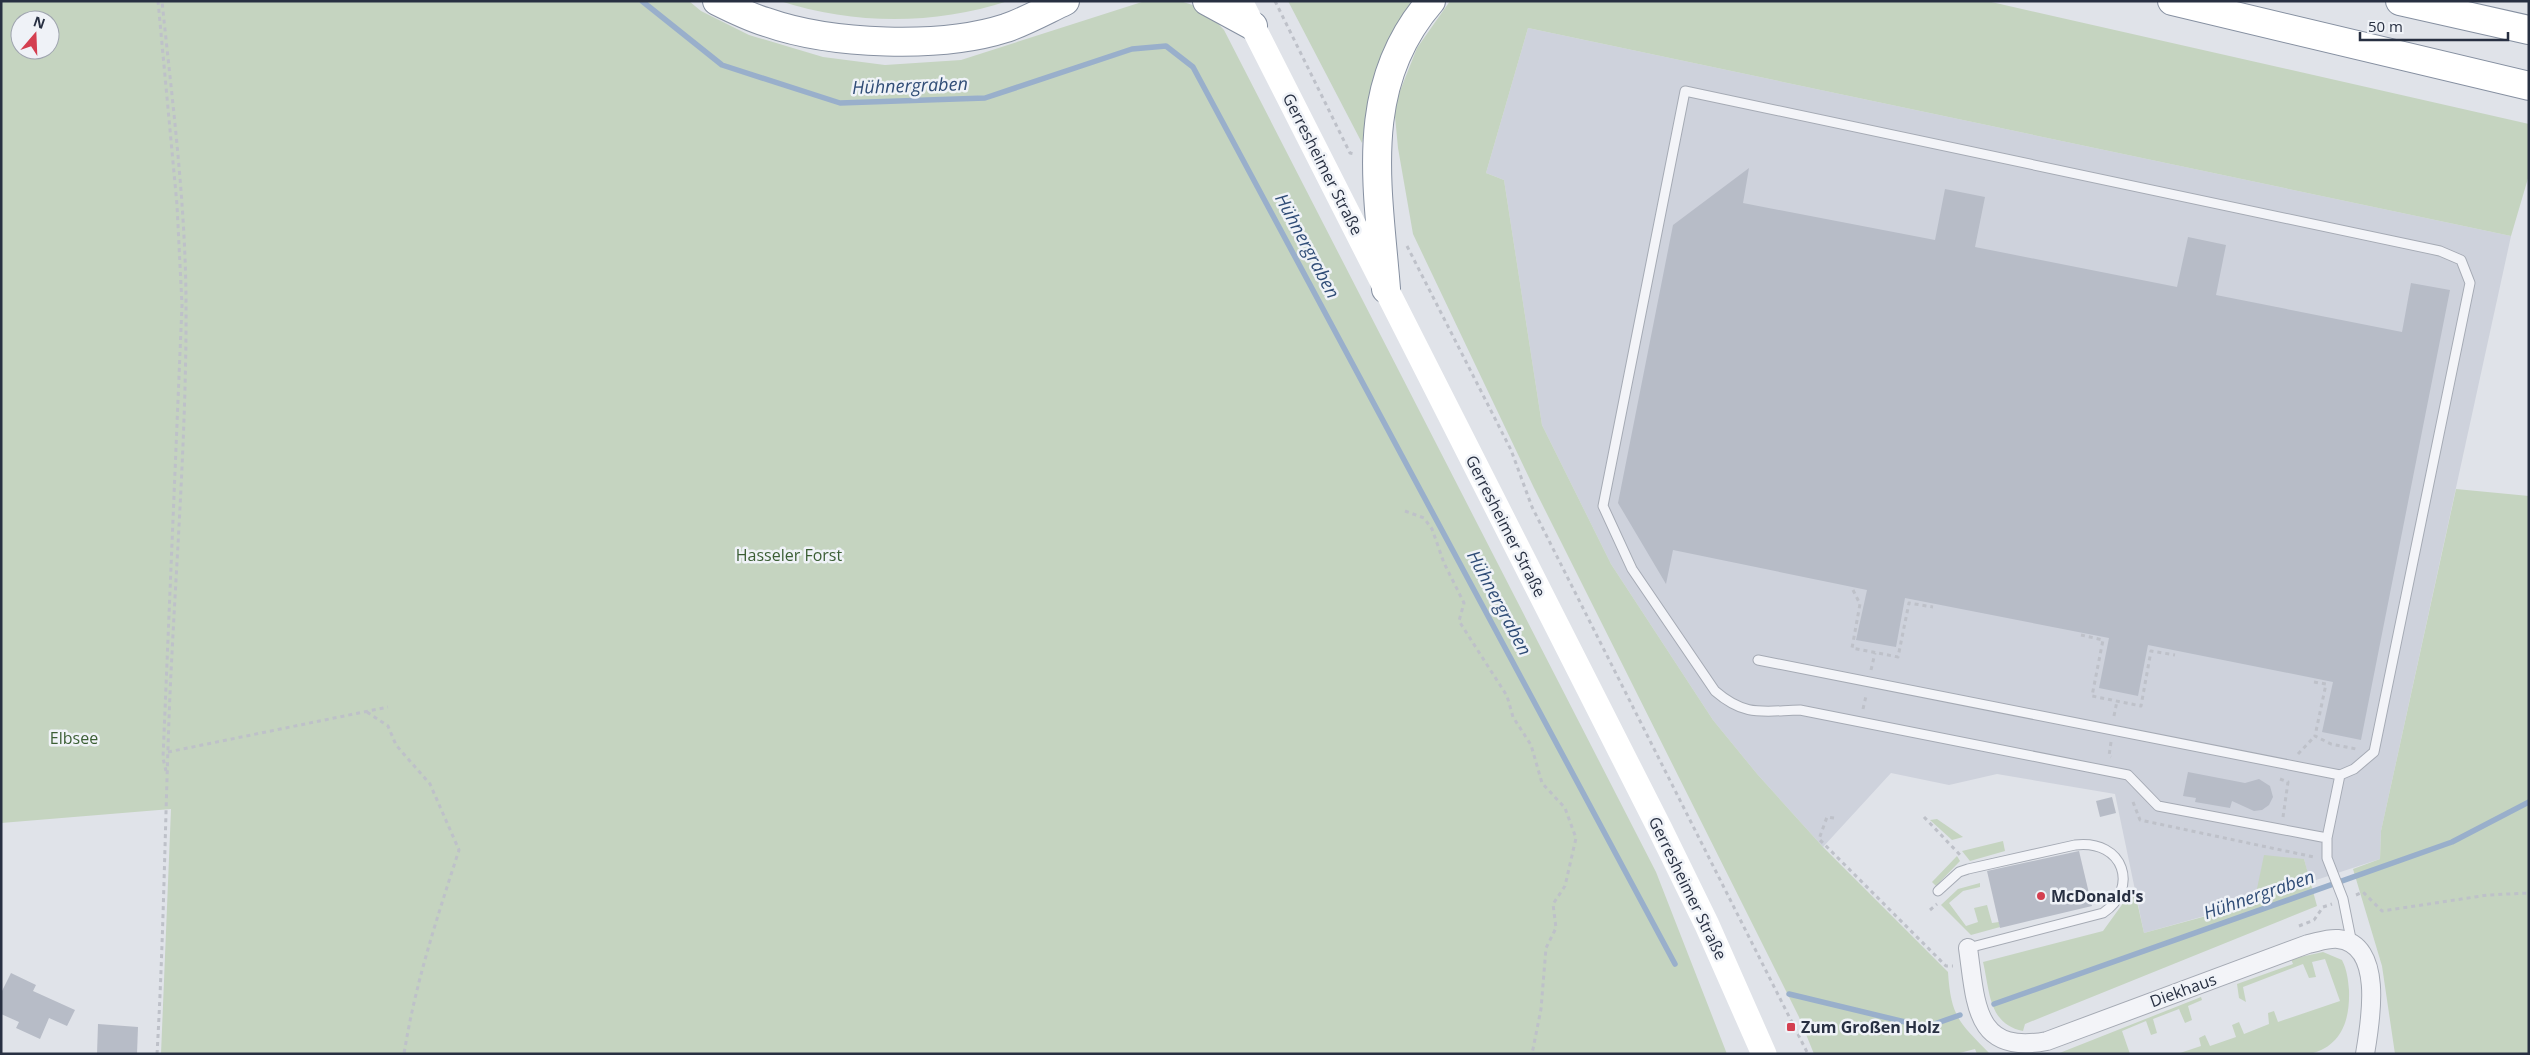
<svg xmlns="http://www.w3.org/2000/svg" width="2530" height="1055" font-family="'Open Sans',sans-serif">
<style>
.built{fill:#ced2dc}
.green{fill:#c5d4c0;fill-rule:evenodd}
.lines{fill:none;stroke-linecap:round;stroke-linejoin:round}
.stream{stroke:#99afcb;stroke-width:5.5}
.building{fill:#b7bcc7}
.lane-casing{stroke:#a5aab4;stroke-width:11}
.street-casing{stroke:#a5aab4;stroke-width:20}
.highway-casing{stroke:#8690a1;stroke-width:30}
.path{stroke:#bec1c9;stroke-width:3;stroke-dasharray:4 4;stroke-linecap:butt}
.lane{stroke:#f3f4f8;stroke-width:9}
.street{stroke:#f3f4f8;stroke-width:18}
.secondary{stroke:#fff;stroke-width:25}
.highway{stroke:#fff;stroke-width:28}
.poi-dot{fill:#d43f50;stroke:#eff2f7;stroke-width:2}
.labels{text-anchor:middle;stroke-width:5;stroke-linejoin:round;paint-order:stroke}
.street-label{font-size:16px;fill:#283042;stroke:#eff2f7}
.park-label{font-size:16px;fill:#3b5e34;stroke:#eff2f7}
.poi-label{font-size:16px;font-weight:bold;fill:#283042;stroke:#eff2f7;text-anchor:start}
.water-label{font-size:18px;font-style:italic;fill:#304d77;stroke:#eff2f7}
</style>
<rect width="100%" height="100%" fill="#e0e3e9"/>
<polygon class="built" points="1528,28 2511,236 2381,831 2380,859 2310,882 2304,859 2254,902 2144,933 2115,794 1997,774 1949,785 1891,773 1823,847 1758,775 1713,720 1611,564 1542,425 1504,180 1486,173"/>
<g class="green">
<path d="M1 1H689L701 11 749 35 823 57 885 65 961 60 1145 1H1180L1196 6 1211 16 1224 30 1656 872 1727 1054H161L171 809 1 823ZM20 20H50V50H20Z"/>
<path d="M780 1H1008C934 25 855 25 780 1Z"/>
<polygon points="1288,1 1417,1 1381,60 1362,143"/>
<path d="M1450 1H1987L2529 124V175L2511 236 1528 28 1486 173 1504 180 1542 425 1611 564 1713 720 1758 775 1823 847 1948 972C1951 1018 1960 1023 1990 1054H1977L1975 1049 1956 1054H1814L1799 1017 1534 488 1413 234 1398 148 1394 106 1417 48Z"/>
<polygon points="2456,489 2529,496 2529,1054 2395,1054 2382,966 2353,869 2380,859 2381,831"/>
<polygon points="1937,819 1963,837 1952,840 1930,820"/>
<polygon points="2003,841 2005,851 1970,861 1962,851"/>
<path d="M2264 855 2304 859 2317 906 2025 1024 2023 1031C1988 1024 1990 991 1983 962L2103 931 2134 888 2144 933 2254 903Z"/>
<polygon points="1957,856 1960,861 1936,886 1932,882"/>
<polygon points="1980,883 1980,887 1963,891 1949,903 1966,926 1978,922 1974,908 1987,905 1992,923 1999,922 2000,927 1971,935 1941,905 1958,889"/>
<path d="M2323 952 2342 960C2347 970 2348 979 2349 990 2350 1020 2342 1046 2310 1054H2177L2201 1046 2199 1038 2205 1035 2210 1046 2236 1037 2232 1025 2239 1022 2244 1034 2269 1024 2268 1013 2274 1011 2278 1022 2340 1001 2325 959 2312 962 2316 977 2309 978 2303 964 2243 987 2246 1002 2239 998 2237 984 2293 964 2291 959Z"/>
<polygon points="2201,997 2202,1000 2188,1006 2192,1020 2185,1023 2179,1009 2153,1019 2157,1033 2151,1035 2146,1021 2122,1031 2130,1054 2057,1054"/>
</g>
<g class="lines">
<g class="stream">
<polyline points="642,1 722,65 840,103 985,98 1132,49 1166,46 1193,67 1675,964"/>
<polyline points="1789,994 1926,1027 1960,1015"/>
<polyline points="1994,1004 2452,842 2529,802"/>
</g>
</g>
<g class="building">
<polygon points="1749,168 1743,203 1935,240 1945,189 1985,197 1975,247 2177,287 2188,237 2226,245 2216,295 2402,332 2411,283 2450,290 2361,740 2322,732 2333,682 2148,645 2138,696 2099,688 2109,638 1905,598 1896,647 1856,640 1867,590 1673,550 1666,584 1618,503 1673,225"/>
<polygon points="2188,772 2245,783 2259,779 2270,786 2273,797 2269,805 2262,810 2254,811 2232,801 2230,808 2195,802 2196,798 2183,796"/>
<polygon points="2112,797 2116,813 2100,817 2096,801"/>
<polygon points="2079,851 2092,906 2000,928 1987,871"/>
<polygon points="11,973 36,985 33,991 75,1010 67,1026 49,1018 40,1039 16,1028 19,1022 1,1014 1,993"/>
<polygon points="98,1024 138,1027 137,1054 97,1054"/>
</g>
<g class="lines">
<defs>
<g id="lane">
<polyline points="1758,660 2340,775"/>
<path d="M2327 838 2158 806 2128 775 1800 710C1762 711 1745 717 1715 691L1632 569 1603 506 1685 91 2440 251 2461 260 2470 283 2374 752 2354 769 2340 775 2327 838V858L2343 899 2352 944"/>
<path d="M1938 891 1959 872 1968 869 2075 845C2125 839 2139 889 2103 913L1968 948"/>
</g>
<path id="street" d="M1968 948C1976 1003 1974 1055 2047 1041L2308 944C2318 942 2328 938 2338 939 2385 944 2370 1024 2365 1054"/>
<g id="highway">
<path d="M717 1C733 9 749 17 766 22 831 45 941 49 1006 28 1026 21 1046 10 1065 1"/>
<polyline points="1207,1 1253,26"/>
<polyline points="2172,1 2529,86"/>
<polyline points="2400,1 2529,30"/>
<path d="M1386 289C1378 187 1357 86 1431 1"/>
</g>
</defs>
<use href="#lane" class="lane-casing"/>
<use href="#street" class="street-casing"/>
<use href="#highway" class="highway-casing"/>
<g class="path">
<polyline points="158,1 177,205 182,305 163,758 166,771"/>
<polyline points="1275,1 1350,153 1355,154"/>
<polyline points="1407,246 1511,450 1532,507 1808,1054"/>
<polyline points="1405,511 1424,518 1432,529 1444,563 1464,603 1459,621 1507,696 1513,717 1531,745 1542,783 1565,808 1576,838 1565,886 1553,904 1556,928 1546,948 1541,1009 1532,1054"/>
<polyline points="1853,590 1860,604 1852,648 1898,657 1909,603 1933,607"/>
<polyline points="2081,635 2103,640 2092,696 2141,706 2151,651 2175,655"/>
<polyline points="1871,670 1875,653"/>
<polyline points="2314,682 2326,684 2315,736 2331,744 2356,749"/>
<polyline points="1863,709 1866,696"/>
<path d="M367 712 388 726 396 745 430 784 459 850C437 918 415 984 404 1054"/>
<polyline points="2114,716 2117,701"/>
<polyline points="2111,742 2109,756 2111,757"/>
<polyline points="168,752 388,707"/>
<polyline points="2298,754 2315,736"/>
<polyline points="2280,779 2288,782 2283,817"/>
<polyline points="2133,802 2140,820 2314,857"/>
<polyline points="1924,817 1962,857"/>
<polyline points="1834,818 1827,817 1819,839 1946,966 1953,966"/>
<polyline points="2356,895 2363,892 2382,911 2488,895 2529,893"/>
<polyline points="1930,910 1937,904"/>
<polyline points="2299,926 2314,920 2323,907 2332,904"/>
<path d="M157 1054C164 934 165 814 170 694 176 562 187 429 186 297 185 198 172 99 162 1"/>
</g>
<use href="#lane" class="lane"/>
<use href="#street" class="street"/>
<polyline class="secondary" points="1240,1 1660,829 1707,925 1764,1054"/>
<use href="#highway" class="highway"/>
</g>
<g class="poi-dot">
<circle cx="2041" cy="896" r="5"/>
<rect x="1786" y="1022" width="10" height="10" rx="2.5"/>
</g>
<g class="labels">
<g class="street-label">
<text transform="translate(1323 164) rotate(63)" y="6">Gerresheimer Straße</text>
<text transform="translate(1506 526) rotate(63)" y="6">Gerresheimer Straße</text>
<text transform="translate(1688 888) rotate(64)" y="6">Gerresheimer Straße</text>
<text transform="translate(2183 990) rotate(-20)" y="6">Diekhaus</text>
</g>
<g class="park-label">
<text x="789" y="561">Hasseler Forst</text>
<text x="74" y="744">Elbsee</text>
</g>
<g class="poi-label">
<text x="2051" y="902">McDonald's</text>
<text x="1801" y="1033">Zum Großen Holz</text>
</g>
<g class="water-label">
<text transform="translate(910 86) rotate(-2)" y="6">Hühnergraben</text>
<text transform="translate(1307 246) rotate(62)" y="6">Hühnergraben</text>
<text transform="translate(1499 603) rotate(62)" y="6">Hühnergraben</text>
<text transform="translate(2259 895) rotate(-19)" y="6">Hühnergraben</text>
</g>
</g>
<rect width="2530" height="1055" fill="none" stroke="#283042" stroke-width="5"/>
<g transform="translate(35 35) rotate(19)"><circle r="24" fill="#eff2f7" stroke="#9fa4af"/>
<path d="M0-4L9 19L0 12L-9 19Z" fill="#d43f50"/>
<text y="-8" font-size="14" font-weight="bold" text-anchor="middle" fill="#283042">N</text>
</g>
<path d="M2360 32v8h148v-8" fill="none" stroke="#283042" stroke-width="2.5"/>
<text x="2368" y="32" font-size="15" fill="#283042" stroke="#eff2f7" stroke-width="4" paint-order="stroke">50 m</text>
</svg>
